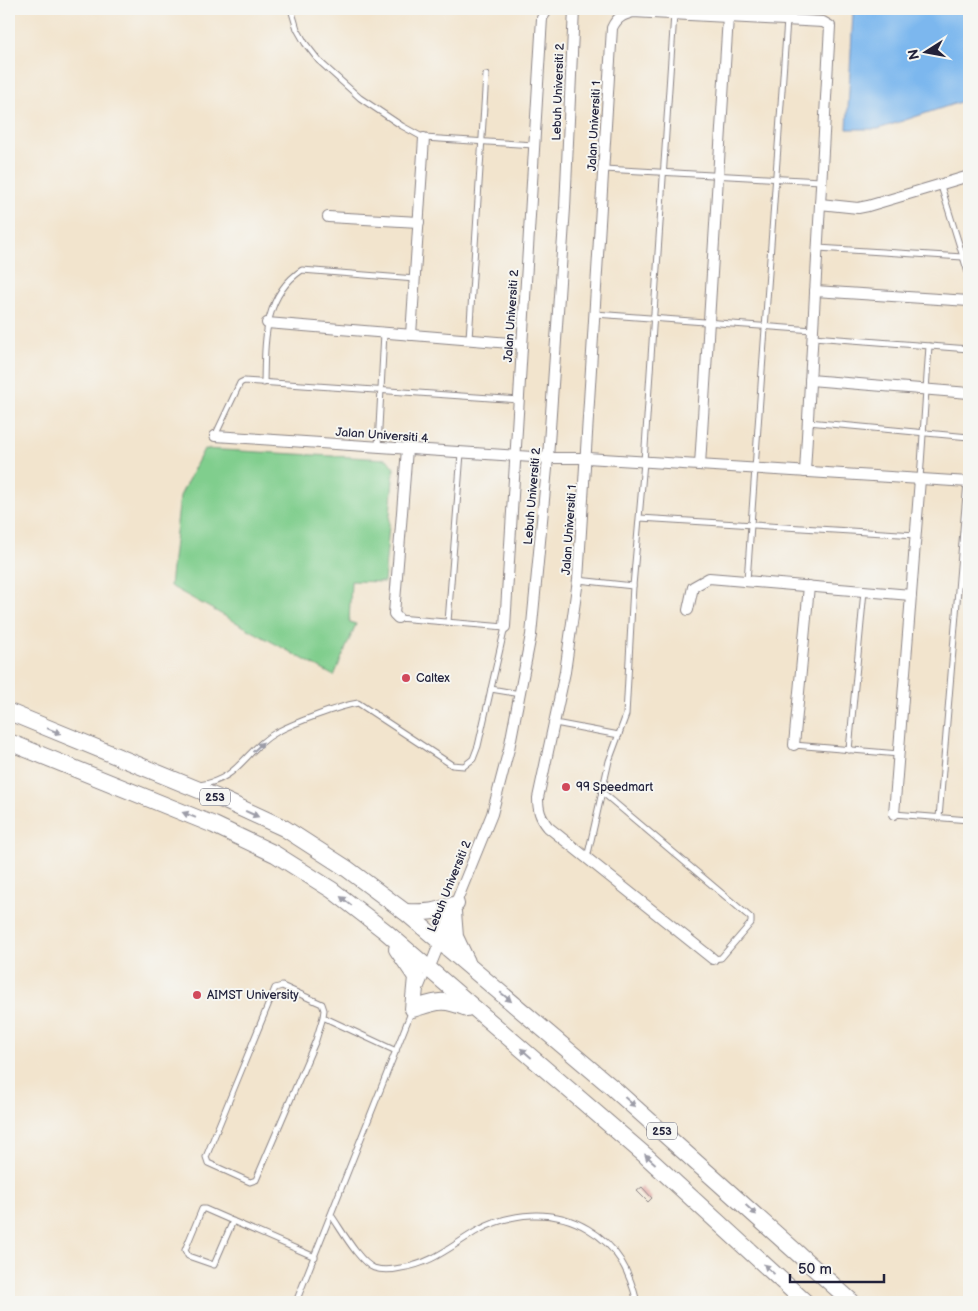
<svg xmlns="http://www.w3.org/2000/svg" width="978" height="1311" font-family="'Balsamiq Sans',sans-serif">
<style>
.green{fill:#80ce8d;stroke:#517864}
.water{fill:#7cb7ee;stroke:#4f6c94}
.building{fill:#df9390}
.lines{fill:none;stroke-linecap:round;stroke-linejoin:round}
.service-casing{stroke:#8a8384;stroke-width:7}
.minor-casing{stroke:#8a8384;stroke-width:12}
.primary-casing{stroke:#8a8384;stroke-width:18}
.service{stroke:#fff;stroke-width:5}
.minor{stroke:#fff;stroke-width:10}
.primary{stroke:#fff;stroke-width:16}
.oneway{fill:#9c9ca7}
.poi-dot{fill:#d1495b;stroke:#f6f6f2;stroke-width:2}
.labels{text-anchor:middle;stroke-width:4;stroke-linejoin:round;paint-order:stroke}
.shield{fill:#f6f6f2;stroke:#626272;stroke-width:1}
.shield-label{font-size:11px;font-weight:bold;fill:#22223b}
.street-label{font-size:12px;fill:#22223b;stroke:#f6f6f2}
.poi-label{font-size:12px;fill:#22223b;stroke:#f6f6f2;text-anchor:start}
</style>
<rect width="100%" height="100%" fill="#f6f6f2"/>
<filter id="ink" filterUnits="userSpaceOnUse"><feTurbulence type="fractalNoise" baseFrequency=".02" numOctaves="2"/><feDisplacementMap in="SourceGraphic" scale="10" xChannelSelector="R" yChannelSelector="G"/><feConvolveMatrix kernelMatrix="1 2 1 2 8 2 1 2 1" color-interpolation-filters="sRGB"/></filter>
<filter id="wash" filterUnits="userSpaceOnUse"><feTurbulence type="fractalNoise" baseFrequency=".0096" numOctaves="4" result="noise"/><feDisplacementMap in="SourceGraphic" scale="20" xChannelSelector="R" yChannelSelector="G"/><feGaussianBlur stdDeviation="1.12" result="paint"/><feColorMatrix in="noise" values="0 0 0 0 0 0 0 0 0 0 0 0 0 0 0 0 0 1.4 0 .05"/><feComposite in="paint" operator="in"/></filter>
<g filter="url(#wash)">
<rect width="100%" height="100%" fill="#f2e4cd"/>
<polygon class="green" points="204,449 387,459 394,468 384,582 351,581 349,622 356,624 334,676 170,586 180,496"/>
<polygon class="water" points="867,9 969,9 969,99 878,129 847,129 853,13"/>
<g id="blocks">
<polygon class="building" points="642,1187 652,1198 648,1202 637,1191"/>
</g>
</g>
<g filter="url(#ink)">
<use href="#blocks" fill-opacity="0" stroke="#8a8384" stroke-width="1"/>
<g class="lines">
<defs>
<g id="service">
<polyline points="291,9 297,29 305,43 319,61 360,98 402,126 424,138 534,145"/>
<polyline points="604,169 821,181"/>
<polyline points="941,186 969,276"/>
<polyline points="818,248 963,257"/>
<polyline points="595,314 813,330"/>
<polyline points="813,337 969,349"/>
<polyline points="469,339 486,75"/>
<path d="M264 383C265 342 263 296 302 270L415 279"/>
<polyline points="808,422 969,437"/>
<polyline points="215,436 240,383 244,381 519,400"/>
<polyline points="378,446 384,333"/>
<polyline points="920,479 929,346"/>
<polyline points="640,518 916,535"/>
<polyline points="578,580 633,586"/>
<polyline points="747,581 787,20"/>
<polyline points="448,622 461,453"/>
<polyline points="491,689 520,694"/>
<polyline points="555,723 619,735"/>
<polyline points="794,745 899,754"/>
<polyline points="849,750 864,591"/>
<path d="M199 785C240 780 245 749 277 732 294 723 339 706 358 703L452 765 464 766 473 759 478 746 505 627 398 618"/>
<polyline points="602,792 751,918 751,923 721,958 713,959"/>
<polyline points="894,814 969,820"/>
<polyline points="939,818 967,482"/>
<polyline points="587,858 609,761 626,715 633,586 644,462 674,14"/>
<polyline points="421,988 428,971"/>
<polyline points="323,1017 324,1010 322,1004 282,986 275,988 206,1157 208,1163 250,1182 256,1180 316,1040 323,1017 396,1051"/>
<path d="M331 1215C341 1229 359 1262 374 1268 383 1271 392 1270 401 1268 431 1264 450 1247 475 1232 510 1212 553 1208 588 1229 617 1246 629 1270 637 1302"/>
<polyline points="233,1221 214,1265 188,1256 185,1250 202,1209 205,1209 315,1257"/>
<polyline points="296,1302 412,1010"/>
</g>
<g id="minor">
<polyline points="820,204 858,208 868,206 969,176"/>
<polyline points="328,217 419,222"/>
<polyline points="815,291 969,301"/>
<polyline points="267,323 522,344"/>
<polyline points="411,335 424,138"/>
<polyline points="810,380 969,393"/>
<polyline points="215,436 548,458 587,458 969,482"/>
<polyline points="700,465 728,17"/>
<polyline points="688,610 693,587 709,578 911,595"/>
<polyline points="398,618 394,614 407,449"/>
<polyline points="505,627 542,18 548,9"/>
<polyline points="794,745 809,586"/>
<polyline points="894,814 920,479"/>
<path d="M713 959 548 827C540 817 538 810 538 798L565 672 578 580 612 28C617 17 623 15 633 12L823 22 830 26 805 472"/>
<polyline points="429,969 492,814 509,749 531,635 548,458 565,208 574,9"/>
</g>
<g id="primary">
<polyline points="9,712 221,799 284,828 346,868 405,912 614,1089 852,1302"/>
<polyline points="9,742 214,825 275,854 332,890 385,931 646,1156 805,1302"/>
<path d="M405 912C425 913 438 912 456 904"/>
<polyline points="453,912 455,937 467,962"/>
<path d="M397 949 416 977 413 1009C438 1001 442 998 467 1008"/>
</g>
</defs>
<use href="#service" class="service-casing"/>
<use href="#minor" class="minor-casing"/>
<use href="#primary" class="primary-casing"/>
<use href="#service" class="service"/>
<use href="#minor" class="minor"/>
<use href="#primary" class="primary"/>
</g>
<defs><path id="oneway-solid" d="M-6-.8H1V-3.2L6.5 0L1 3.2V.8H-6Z" transform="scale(1.25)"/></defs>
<g class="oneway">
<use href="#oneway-solid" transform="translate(54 731) rotate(22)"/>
<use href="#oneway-solid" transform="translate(258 747) rotate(-43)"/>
<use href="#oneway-solid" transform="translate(252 814) rotate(24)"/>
<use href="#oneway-solid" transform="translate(189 815) rotate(-158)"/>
<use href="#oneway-solid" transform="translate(346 901) rotate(-142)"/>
<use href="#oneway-solid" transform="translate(506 997) rotate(40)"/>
<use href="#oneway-solid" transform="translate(526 1053) rotate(-139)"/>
<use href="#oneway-solid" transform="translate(630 1102) rotate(41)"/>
<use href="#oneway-solid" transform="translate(650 1159) rotate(-138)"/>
<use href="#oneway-solid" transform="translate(751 1210) rotate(43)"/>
<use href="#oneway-solid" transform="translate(769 1269) rotate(-137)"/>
</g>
</g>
<g class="poi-dot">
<circle cx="406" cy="678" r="5"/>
<circle cx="566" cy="787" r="5"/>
<circle cx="197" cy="995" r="5"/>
</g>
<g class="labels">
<g class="shield">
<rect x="200" y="788.5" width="30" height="17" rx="4"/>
<rect x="647" y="1122.5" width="30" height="17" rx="4"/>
</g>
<g class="shield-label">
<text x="215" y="801">253</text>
<text x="662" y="1135">253</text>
</g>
<g class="street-label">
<text transform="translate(558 92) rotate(-88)" y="4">Lebuh Universiti 2</text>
<text transform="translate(594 126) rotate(-87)" y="4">Jalan Universiti 1</text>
<text transform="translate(511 316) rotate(-86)" y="4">Jalan Universiti 2</text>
<text transform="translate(382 435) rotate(4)" y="4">Jalan Universiti 4</text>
<text transform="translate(532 496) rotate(-85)" y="4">Lebuh Universiti 2</text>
<text transform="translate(569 530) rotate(-86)" y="4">Jalan Universiti 1</text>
<text transform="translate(449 886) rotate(-68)" y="4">Lebuh Universiti 2</text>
</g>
<g class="poi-label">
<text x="416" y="682">Caltex</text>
<text x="576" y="791">99 Speedmart</text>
<text x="207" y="999">AIMST University</text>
</g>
</g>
<rect width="978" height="1311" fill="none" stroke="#f6f6f2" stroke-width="30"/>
<g transform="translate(926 52) rotate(259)" stroke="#f6f6f2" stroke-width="4" paint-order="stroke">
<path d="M0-4L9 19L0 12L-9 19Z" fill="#22223b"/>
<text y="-8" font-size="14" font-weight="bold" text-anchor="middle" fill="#22223b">N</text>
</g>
<path d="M790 1274v8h94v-8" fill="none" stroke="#22223b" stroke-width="2.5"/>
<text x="798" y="1274" font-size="15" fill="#22223b" stroke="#f6f6f2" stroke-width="4" paint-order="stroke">50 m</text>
</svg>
